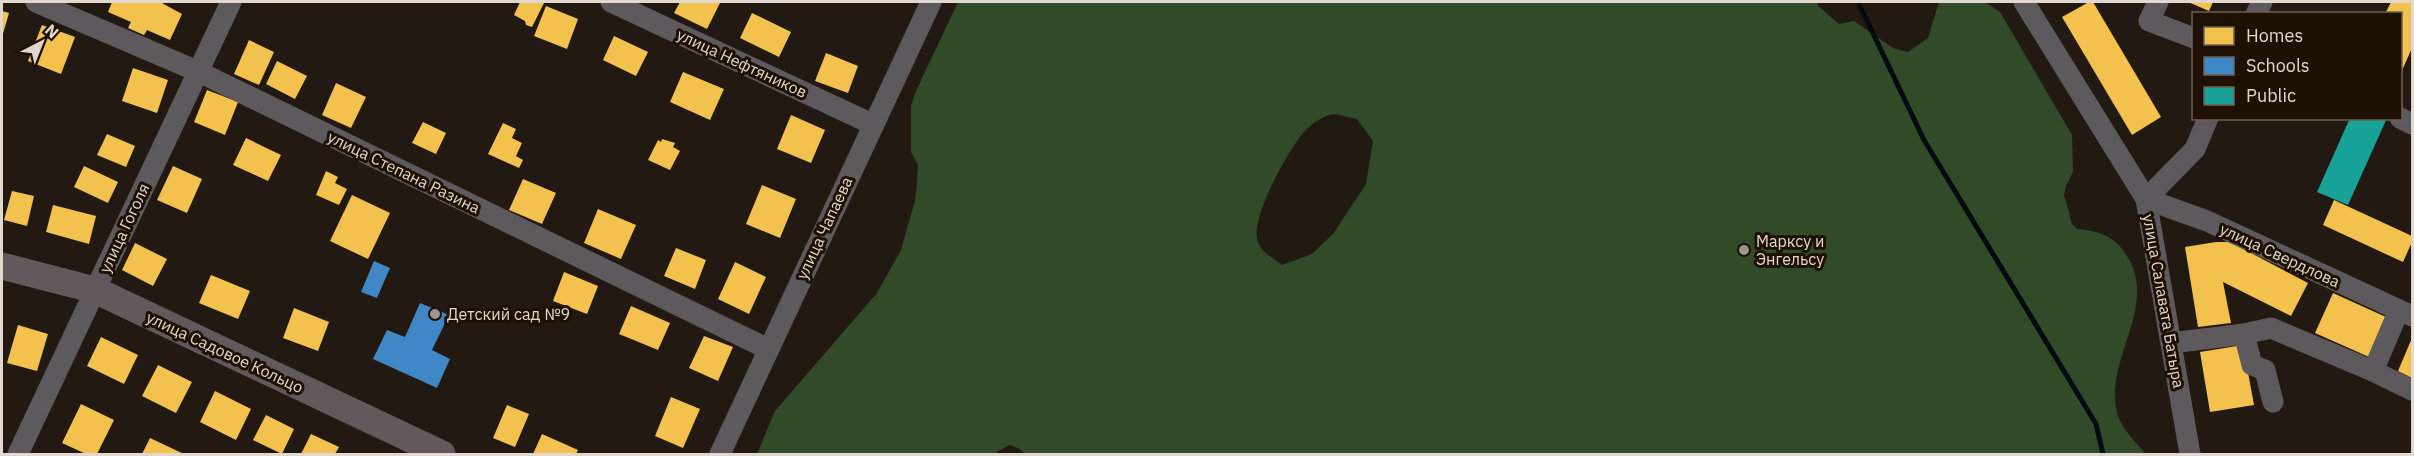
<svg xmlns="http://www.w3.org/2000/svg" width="2414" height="456" font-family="'IBM Plex Sans',sans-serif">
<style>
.forest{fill:#314b28;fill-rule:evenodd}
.homes{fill:#f2c14e}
.schools{fill:#3f88c5}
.public{fill:#17a398}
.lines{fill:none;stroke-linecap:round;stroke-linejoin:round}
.stream{stroke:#030b11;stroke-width:5}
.minor{stroke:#5e595d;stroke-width:21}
.major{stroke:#61595c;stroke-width:27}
.poi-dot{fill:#9e958c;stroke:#1e1104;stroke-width:2}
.labels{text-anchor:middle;stroke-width:6;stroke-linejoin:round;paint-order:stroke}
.street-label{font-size:16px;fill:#e1d7ce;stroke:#1e1104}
.poi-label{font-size:16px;fill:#e1d7ce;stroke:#1e1104;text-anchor:start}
</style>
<rect width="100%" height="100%" fill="#221a12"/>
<path class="forest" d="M958 2H1818V6L1839 24 1854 21 1893 48 1908 52 1928 38 1939 2H1985L2000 12 2072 135 2073 172 2066 186 2064 195 2072 224 2077 229C2099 231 2115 236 2127 256 2158 304 2107 357 2116 408 2119 427 2135 441 2146 454H1025L1020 449 1010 445 998 451 996 454H757L775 411 877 293 901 250 915 201 917 182 918 165 911 152V106L916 91ZM1334 114 1357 119 1373 141 1366 184 1333 234 1312 254 1282 265C1273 258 1259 251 1257 239 1252 215 1287 153 1303 133 1311 124 1322 116 1334 114Z"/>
<g class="homes">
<polygon points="112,2 160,2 182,14 170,40 147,30 144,35 128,28 131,22 108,12"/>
<polygon points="520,2 544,3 532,27 526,25 525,21 514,15"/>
<polygon points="680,2 716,2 720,3 707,29 674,13"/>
<polygon points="2089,2 2093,2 2161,117 2132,135 2062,17"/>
<polygon points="2188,2 2213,2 2209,11"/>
<polygon points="2391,2 2412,2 2412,48 2400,75 2400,14 2385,14"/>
<polygon points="546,6 578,19 567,49 534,36"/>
<polygon points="2,11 9,13 2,37"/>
<polygon points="752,13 791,32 779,57 740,38"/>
<polygon points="42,25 75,37 61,74 28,61"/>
<polygon points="614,36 648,52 636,76 603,60"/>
<polygon points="249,40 274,52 259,85 234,74"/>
<polygon points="826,53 858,66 848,93 815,81"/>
<polygon points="277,61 307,76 295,99 266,84"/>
<polygon points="133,68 168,80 157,113 122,101"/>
<polygon points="683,72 724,89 710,120 670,102"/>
<polygon points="336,83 366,97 351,128 322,115"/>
<polygon points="207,90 238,102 225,135 194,122"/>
<polygon points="791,115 825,130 811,163 777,149"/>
<polygon points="423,122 446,133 436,154 412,143"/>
<polygon points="503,123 516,129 512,138 522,143 516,156 523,160 519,168 488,154"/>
<polygon points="107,134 135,146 126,167 97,155"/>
<polygon points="246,138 281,155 268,181 233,165"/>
<polygon points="662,139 675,143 673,147 680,151 670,170 648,160 658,140 661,142"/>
<polygon points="84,166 118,182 108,203 74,187"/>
<polygon points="173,166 202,179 187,213 157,200"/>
<polygon points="326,171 338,177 335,183 347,189 339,205 316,195"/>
<polygon points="523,179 556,193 542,224 509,210"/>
<polygon points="762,185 796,199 780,238 746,224"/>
<polygon points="12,191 34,196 27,226 4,220"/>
<polygon points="352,195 390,213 368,259 330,241"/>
<polygon points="2334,200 2412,236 2412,242 2403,262 2323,225"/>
<polygon points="53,205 96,216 89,244 46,232"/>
<polygon points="598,209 636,225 621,259 584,243"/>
<polygon points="2216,242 2230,242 2308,283 2291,316 2223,282 2231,323 2198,327 2185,247"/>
<polygon points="135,243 167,259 153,286 122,270"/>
<polygon points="676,248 706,260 695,289 664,276"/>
<polygon points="735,262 766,277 749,314 718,299"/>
<polygon points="564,272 598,286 587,314 553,301"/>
<polygon points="211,275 250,291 238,319 199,303"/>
<polygon points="2333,293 2386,317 2369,357 2315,333"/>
<polygon points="631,306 670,323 658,350 619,334"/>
<polygon points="294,308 329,322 318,351 283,338"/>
<polygon points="18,325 48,334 37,371 7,363"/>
<polygon points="704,336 733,347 718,381 689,368"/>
<polygon points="101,337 138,355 124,384 87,366"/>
<polygon points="2412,338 2412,378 2398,371"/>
<polygon points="2243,345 2254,405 2210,412 2200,352"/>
<polygon points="158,365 192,382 176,413 142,396"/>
<polygon points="215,391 251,409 236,440 200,422"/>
<polygon points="671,397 700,409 683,448 655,436"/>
<polygon points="81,404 114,420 97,454 86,454 62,443"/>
<polygon points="507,405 529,414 515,447 493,438"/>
<polygon points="266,415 294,429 282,454 253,440"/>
<polygon points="311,434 339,447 335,454 301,454"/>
<polygon points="542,434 578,450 576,454 533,454"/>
<polygon points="150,438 184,454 142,454"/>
</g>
<g class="schools">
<polygon points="374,261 390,268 377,298 361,292"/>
<polygon points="420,303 449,315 432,350 450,359 437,388 373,359 387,330 405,337"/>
</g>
<polygon class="public" points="2350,118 2387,118 2348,205 2317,192"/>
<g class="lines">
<polyline class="stream" points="1858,2 1924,140 2096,424 2103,454"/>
<g class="minor">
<polyline points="36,2 197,71 768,349"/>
<polyline points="611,2 872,124"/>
<polyline points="2024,2 2146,199 2190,454"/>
<polyline points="2158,2 2149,21 2194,38"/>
<polyline points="2256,14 2262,2"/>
<polyline points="2208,118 2195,149 2146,199 2207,221 2412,316"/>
<polyline points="2400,118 2412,124"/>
<polyline points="2171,343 2244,334"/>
<polyline points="2373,371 2412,390"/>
<polyline points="2273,402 2265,370 2252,365 2244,334 2271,328 2373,371 2399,310"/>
<polyline points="18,454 231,2"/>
<polyline points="720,454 931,2"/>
</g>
<polyline class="major" points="2,266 95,290 442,454"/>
</g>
<g class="poi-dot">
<circle cx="1744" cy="250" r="6"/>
<circle cx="435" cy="314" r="6"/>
</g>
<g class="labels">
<g class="street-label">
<text transform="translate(742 63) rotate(25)" y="6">улица Нефтяников</text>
<text transform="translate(404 172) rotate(26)" y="6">улица Степана Разина</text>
<text transform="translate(124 228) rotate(-65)" y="6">улица Гоголя</text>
<text transform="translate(824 228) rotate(-65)" y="6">улица Чапаева</text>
<text transform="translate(2280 255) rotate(25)" y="6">улица Свердлова</text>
<text transform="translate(2164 301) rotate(80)" y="6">улица Салавата Батыра</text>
<text transform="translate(225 352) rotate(25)" y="6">улица Садовое Кольцо</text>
</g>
<g class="poi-label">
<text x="1756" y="247">Марксу и<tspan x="1756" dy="18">Энгельсу</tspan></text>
<text x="447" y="320">Детский сад №9</text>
</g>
</g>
<rect width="2414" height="456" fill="none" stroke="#e1d7ce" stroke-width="6"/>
<rect x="2192" y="12" width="210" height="108" fill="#1e1104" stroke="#6c6055" stroke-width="1.5"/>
<rect x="2204" y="27" width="30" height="18" fill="#f2c14e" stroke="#6c6055" stroke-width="1.5"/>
<text x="2246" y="42" font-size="18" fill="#e1d7ce">Homes</text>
<rect x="2204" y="57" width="30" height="18" fill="#3f88c5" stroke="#6c6055" stroke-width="1.5"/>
<text x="2246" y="72" font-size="18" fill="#e1d7ce">Schools</text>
<rect x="2204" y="87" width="30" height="18" fill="#17a398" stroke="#6c6055" stroke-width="1.5"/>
<text x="2246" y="102" font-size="18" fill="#e1d7ce">Public</text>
<g transform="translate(42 42) rotate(42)" stroke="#1e1104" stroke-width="4.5" paint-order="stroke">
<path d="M0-4.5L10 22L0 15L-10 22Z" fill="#e1d7ce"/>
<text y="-9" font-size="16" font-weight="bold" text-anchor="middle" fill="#e1d7ce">N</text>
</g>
</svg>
